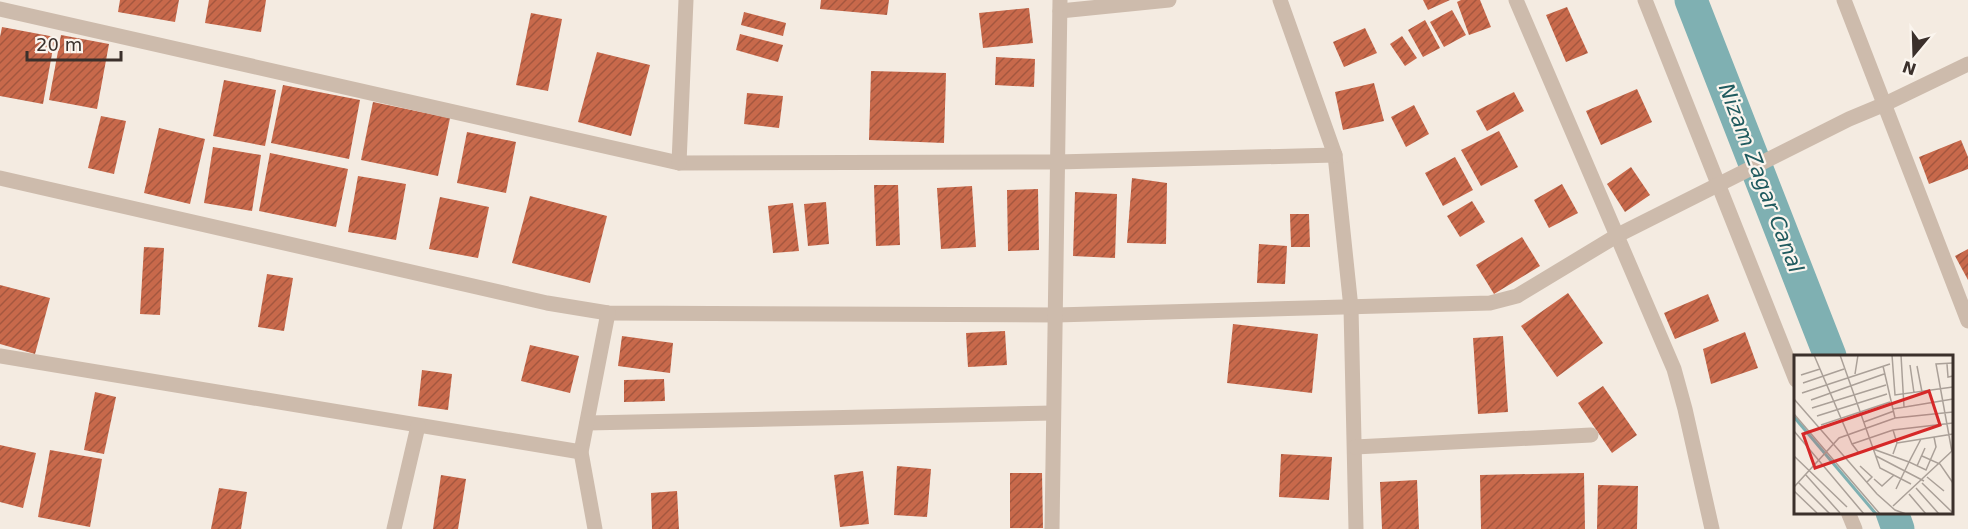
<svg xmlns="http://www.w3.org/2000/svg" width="1968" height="529" font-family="'DejaVu Sans',sans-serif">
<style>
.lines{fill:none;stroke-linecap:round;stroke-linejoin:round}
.canal{stroke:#7fb0b2;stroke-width:33}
.building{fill:url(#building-hatch)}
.street{stroke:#cdbbac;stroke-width:15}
.labels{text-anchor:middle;stroke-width:4.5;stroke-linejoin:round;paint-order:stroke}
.water-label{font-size:21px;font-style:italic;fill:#1f5a5e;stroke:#fbf5ee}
.inset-river{fill:none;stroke:#7fb0b2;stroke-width:3}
.inset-road{fill:none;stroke:#aaa098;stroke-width:1.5}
.view{fill:#d62828;fill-opacity:0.15;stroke:#d62828;stroke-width:3}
.inset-edge{fill:none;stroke:#3b302b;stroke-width:3}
</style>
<defs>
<pattern id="building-hatch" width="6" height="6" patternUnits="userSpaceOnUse" patternTransform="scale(1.5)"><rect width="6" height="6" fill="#c8694b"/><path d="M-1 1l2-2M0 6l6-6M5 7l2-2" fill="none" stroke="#a4573f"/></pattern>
</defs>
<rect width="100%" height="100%" fill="#f4ebe1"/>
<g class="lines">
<g class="canal">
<polyline points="1691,0 1830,356"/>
<polyline points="1892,512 1898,529"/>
</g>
</g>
<g class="building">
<polygon points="120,0 179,0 175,22 118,12"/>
<polygon points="209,0 266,0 261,32 205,23"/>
<polygon points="821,0 889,0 887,15 820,9"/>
<polygon points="1423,0 1450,0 1428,10"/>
<polygon points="1461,0 1480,0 1491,27 1469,35 1457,2"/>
<polygon points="1567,7 1588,53 1566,62 1546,15"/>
<polygon points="1029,8 1033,43 983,48 979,13"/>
<polygon points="1452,10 1466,35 1444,47 1430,22"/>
<polygon points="744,12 786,23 783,36 741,25"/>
<polygon points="531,13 562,19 548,91 516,85"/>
<polygon points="1425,20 1440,48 1423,57 1408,30"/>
<polygon points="2,27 55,37 43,104 0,96 0,37"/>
<polygon points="1365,28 1377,53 1344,67 1333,42"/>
<polygon points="740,34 783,45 778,62 736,50"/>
<polygon points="61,35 109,44 97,109 49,100"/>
<polygon points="1402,36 1417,58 1405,66 1390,44"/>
<polygon points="597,52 650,65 631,136 578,122"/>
<polygon points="996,57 1035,59 1034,87 995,85"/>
<polygon points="871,71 946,73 944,143 869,140"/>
<polygon points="224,80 276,90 265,146 213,136"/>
<polygon points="1374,83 1384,121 1343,130 1335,92"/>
<polygon points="283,85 360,100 349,159 271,143"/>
<polygon points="1637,89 1652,122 1601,145 1586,111"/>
<polygon points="1514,92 1524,111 1487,131 1476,111"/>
<polygon points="747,93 783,96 779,128 744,124"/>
<polygon points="373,102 450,118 438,176 361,160"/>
<polygon points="1414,105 1429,134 1406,147 1391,117"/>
<polygon points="101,116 126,121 114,174 88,168"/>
<polygon points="159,128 205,139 190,204 144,193"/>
<polygon points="1499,131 1518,167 1481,186 1461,150"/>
<polygon points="467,132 516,142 506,193 457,183"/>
<polygon points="1961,140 1968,157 1968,169 1929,184 1919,157"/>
<polygon points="213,147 261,155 252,211 204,203"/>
<polygon points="270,153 348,169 336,227 259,211"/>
<polygon points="1455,157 1473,190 1443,206 1425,173"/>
<polygon points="1631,167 1650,195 1625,212 1607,184"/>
<polygon points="358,176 406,184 396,240 348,232"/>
<polygon points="1132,178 1167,183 1166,244 1127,243"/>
<polygon points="1562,184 1578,213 1549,228 1534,200"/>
<polygon points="874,185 898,185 900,245 876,246"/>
<polygon points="972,186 976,247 941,249 937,188"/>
<polygon points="1038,189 1039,250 1008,251 1007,190"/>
<polygon points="1075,192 1117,194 1115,258 1073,256"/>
<polygon points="530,196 607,216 590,283 512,263"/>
<polygon points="440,197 489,207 478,258 429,249"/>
<polygon points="1472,201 1485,222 1460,237 1447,216"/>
<polygon points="826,202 829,244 808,246 804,204"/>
<polygon points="793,203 799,251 773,253 768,206"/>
<polygon points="1290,214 1309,214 1310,247 1291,247"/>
<polygon points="1522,237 1540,266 1494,294 1476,265"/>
<polygon points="1259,244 1287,246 1285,284 1257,283"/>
<polygon points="144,247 164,248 160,315 140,314"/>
<polygon points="1968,249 1968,280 1955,256"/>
<polygon points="267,274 293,278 284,331 258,327"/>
<polygon points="0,285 50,298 35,354 0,344"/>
<polygon points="1568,293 1603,343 1557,377 1521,326"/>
<polygon points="1708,294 1719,321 1675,339 1664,313"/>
<polygon points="1233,324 1318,334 1312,393 1227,383"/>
<polygon points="1005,331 1007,365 968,367 966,333"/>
<polygon points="1745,332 1758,368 1711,384 1703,349"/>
<polygon points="622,336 673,343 670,373 618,366"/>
<polygon points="1503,336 1508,412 1478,414 1473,338"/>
<polygon points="530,345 579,356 570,393 521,381"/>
<polygon points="422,370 452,374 448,410 418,406"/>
<polygon points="664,379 665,401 624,402 624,380"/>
<polygon points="1603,386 1637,435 1612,453 1578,403"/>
<polygon points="95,392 116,397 104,454 84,450"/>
<polygon points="0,445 36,453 23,508 0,502"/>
<polygon points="50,450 102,459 90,527 38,517"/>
<polygon points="1281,454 1332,457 1329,500 1279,497"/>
<polygon points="897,466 931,469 927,517 894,515"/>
<polygon points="863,471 869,524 840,527 834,475"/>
<polygon points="1010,473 1042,473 1043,528 1010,528"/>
<polygon points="1584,473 1585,529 1481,529 1480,475"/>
<polygon points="441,475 466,479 458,529 433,529"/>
<polygon points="1417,480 1419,529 1382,529 1380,482"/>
<polygon points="1598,485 1638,486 1637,529 1597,529"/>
<polygon points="219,488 247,492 241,529 211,529"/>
<polygon points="677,491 679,529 652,529 651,493"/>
</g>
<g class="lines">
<g class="street">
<polyline points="1280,0 1335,155 1351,308 1356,529"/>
<polyline points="1516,0 1674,369 1685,409 1712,529"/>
<polyline points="1645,0 1796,380"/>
<polyline points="1844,0 1968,321"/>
<polyline points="0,9 679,163 1057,162 1335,155"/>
<polyline points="1060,11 1169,0"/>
<polyline points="679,163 686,0"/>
<polyline points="0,178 547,303 608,313 1056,315 1490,303 1517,296 1618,235 1849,119 1885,104 1968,64"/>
<polyline points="0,356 581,452"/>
<polyline points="587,423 1053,413"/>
<polyline points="1355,447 1591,435"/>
<polyline points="1848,512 1855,529"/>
<polyline points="394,529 418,426"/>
<polyline points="595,529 581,452 608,313"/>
<polyline points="1052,529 1060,0"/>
</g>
</g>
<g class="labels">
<g class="water-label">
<text transform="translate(1761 178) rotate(69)" y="7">Nizam Zagar Canal</text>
</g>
</g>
<g transform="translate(1794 355)">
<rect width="159" height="159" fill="#f4ebe1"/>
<path class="inset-river" d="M0 62 82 159"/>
<path class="inset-road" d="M20 0 58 89 65 98 78 93M46 0 86 113 117 129M98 0 101 40 159 32M107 0 110 52M153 9 154 22 159 21M116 10 120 38M89 11 101 63M123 11 128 37M61 19 64 0M7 20 26 14M9 28 50 14M8 38 96 9M0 44 83 139 101 155 112 159M17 45 90 19M18 53 92 30M99 54 159 44M0 59 86 159M23 61 93 39M70 67 100 56M27 70 96 47M0 76 70 159M127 84 115 107 132 115 142 92 140 82M103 88 159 79M58 89 99 75 159 68M79 94 115 107 102 134M158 97 142 9 159 8M99 99 103 88 99 75M0 101 53 152M82 101 130 126M128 101 146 109 159 128M66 111 78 122 73 127M123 111 131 93M11 119 46 158M133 122 150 136M80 124 88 131 100 120M4 127 36 159M128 128 159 158M0 132 45 83 101 63 159 57M122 133 145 159M0 136 23 158M115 139 132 159M99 151 158 96"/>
<path class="view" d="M135 36 146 70 21 113 9 79Z"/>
<rect width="159" height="159" class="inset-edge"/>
</g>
<g transform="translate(1914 54) rotate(199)" stroke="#fbf5ee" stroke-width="4.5" paint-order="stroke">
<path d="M0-4.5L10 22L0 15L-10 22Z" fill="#3b302b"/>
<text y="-9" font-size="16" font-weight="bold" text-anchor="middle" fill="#3b302b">N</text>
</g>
<path d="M27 51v9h94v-9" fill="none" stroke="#3b302b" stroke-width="3"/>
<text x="36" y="51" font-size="18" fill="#3b302b" stroke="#fbf5ee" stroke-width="4.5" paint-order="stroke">20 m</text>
</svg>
